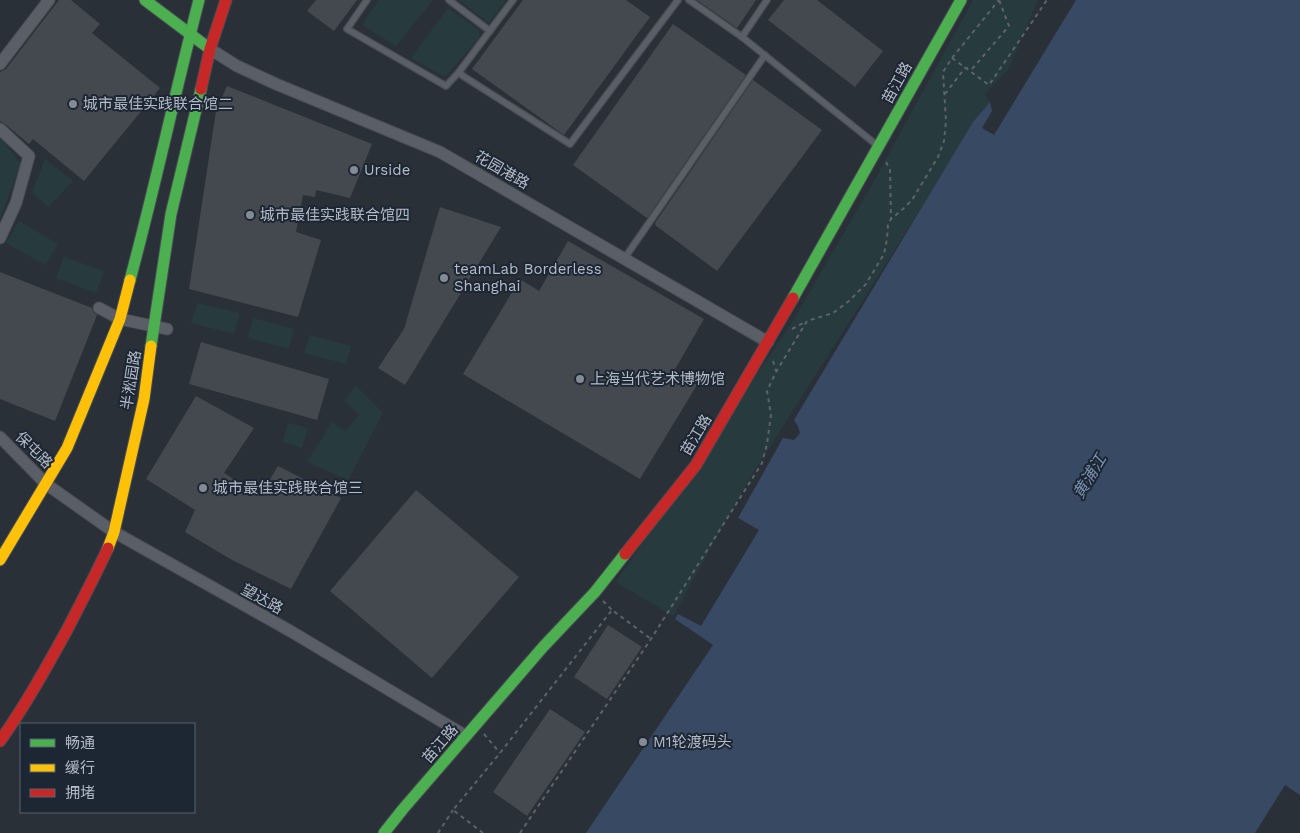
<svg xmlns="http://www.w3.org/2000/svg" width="1300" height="833" font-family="'Work Sans','Noto Sans SC',sans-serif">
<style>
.green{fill:#273a3e}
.water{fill:#384963}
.building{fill:#444950}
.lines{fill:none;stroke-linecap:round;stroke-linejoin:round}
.lane-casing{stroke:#484c53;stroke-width:8}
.street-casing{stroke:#484c53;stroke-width:13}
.fast-casing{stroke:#484c53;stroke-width:13}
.slow-casing{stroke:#484c53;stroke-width:13}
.jam-casing{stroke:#484c53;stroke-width:13}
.path{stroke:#5d636a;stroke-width:2;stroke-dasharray:4 4;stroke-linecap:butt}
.lane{stroke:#5a5e66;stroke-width:5.5}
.street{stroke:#5a5e66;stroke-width:11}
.fast{stroke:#4caf50;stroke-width:11}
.slow{stroke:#ffc107;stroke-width:11}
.jam{stroke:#c62828;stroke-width:11}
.poi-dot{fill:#848b96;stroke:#1d2633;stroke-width:2}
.labels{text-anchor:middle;stroke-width:4;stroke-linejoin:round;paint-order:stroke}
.street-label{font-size:15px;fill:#b4bcc9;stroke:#1d2633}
.poi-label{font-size:15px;fill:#b4bcc9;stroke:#1d2633;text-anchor:start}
.water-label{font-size:16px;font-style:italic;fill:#7c92b1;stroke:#1d2633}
</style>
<rect width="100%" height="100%" fill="#2a3038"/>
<g class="green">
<polygon points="379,0 433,0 396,46 362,25"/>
<polygon points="459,0 506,0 489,23"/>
<polygon points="973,0 1038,0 1008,70 985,94 990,102 973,122 971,127 883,269 750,478 673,616 616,582 793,321 875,179"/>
<polygon points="448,8 479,30 479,38 445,77 411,58"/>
<polygon points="0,137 21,164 0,218"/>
<polygon points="45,159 73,181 48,207 32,192"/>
<polygon points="19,221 58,244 45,265 6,243"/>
<polygon points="64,257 104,271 96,293 56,278"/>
<polygon points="198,303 240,313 234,334 191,323"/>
<polygon points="253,318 294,329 289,349 248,338"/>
<polygon points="310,335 351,346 346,364 304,353"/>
<polygon points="356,386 383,413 348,480 307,462 332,422 346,431 359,415 344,401"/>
<polygon points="288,423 308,428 302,448 283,442"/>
</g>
<polygon class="water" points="1076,0 1300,0 1300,795 1285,785 1255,833 586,833 713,645 675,619 678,614 701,626 759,530 738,518 783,438 794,440 800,433 798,426 794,420 973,122 990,102 992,111 982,128 994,135"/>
<g class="building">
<polygon points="59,0 71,0 100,24 92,33 160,88 84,181 33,139 29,144 5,124 0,121 0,72 6,69"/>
<polygon points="316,0 357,0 334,31 307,11"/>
<polygon points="523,0 626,0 650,17 564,135 472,69"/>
<polygon points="697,0 756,0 737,28"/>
<polygon points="784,0 817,0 883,51 855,87 768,20"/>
<polygon points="673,24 746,75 647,218 573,165"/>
<polygon points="753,80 822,130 717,271 655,225 656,224 655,223"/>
<polygon points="227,86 372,144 350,198 316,190 315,197 303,195 296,232 321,240 298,317 189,289 216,111"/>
<polygon points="440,207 501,227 405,385 378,368 404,329"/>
<polygon points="568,241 704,319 674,371 697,385 640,479 463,374 520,279 539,291"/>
<polygon points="0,272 92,308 93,312 97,315 55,421 0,399"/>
<polygon points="201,342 329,379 317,420 189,384"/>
<polygon points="196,396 254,428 224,473 260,496 278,466 341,498 291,589 232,560 185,532 195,510 146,479"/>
<polygon points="416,490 519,577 432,678 330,591"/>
<polygon points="608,625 642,647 607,699 574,677"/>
<polygon points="550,709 585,732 527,816 493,792"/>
</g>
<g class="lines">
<defs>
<g id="lane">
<polyline points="367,0 347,29 446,86 459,72 513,0"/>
<polyline points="449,0 490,31"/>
<polyline points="689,0 742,37"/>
<polyline points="767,0 742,37 878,146"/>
<polyline points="459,72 463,76 570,144 678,0"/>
<polyline points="624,259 765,55"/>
</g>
<g id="street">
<polyline points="210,49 237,66 276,84 440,152 768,342"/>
<polyline points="0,64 49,0"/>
<polyline points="0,129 29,156 16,203 0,238"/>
<polyline points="99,308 120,319 167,329"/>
<polyline points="0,437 46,484 114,532 292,632 466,736"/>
</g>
<g id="fast">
<polyline points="145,0 210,49"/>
<path d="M130 280C155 187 175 93 199 0"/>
<polyline points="793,298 961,0"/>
<polyline points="151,346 171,214 201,89"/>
<polyline points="384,833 403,809 543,647 595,592 625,554"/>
</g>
<g id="slow">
<polyline points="108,548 114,532 144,399 151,346"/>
<polyline points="0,560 67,448 120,319 130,280"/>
</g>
<g id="jam">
<polyline points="201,89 210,49 226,0"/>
<polyline points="625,554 696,465 793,298"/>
<path d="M0 741C25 706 46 668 67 630 81 603 95 576 108 548"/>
</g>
</defs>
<use href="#lane" class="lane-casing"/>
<use href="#street" class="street-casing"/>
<use href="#fast" class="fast-casing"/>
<use href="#slow" class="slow-casing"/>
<use href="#jam" class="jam-casing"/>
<g class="path">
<polyline points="952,58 989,85 1047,0"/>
<polyline points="945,94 965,68 972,69 1009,26 999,0"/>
<polyline points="886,162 890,170 891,219"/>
<polyline points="792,329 805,322"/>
<polyline points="773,361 776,371"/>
<polyline points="603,601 612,610"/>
<polyline points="484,734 500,753"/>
<polyline points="438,833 453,810"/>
<polyline points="483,833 453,810 500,753 612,610 651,639"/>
<polyline points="520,833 651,639 762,463 767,444 771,415 767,391 776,372 807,321 833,313 849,301 866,284 884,254 887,239 888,225 891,219 903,209 912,200 938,157 944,141 946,121 943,72 952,58 999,0"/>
</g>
<use href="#lane" class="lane"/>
<use href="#street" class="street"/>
<use href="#fast" class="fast"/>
<use href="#slow" class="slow"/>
<use href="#jam" class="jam"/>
</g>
<g class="poi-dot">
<circle cx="73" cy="104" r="5"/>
<circle cx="354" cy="170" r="5"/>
<circle cx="250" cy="215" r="5"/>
<circle cx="444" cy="278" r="5"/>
<circle cx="580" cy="379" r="5"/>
<circle cx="203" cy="488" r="5"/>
<circle cx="643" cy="742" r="5"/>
</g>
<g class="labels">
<g class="street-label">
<text transform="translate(897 83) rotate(-61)" y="5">苗江路</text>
<text transform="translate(502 170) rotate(30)" y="5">花园港路</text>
<text transform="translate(131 380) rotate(-81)" y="5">半淞园路</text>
<text transform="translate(696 435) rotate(-59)" y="5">苗江路</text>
<text transform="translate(34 450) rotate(45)" y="5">保屯路</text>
<text transform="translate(262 599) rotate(29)" y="5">望达路</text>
<text transform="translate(440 744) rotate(-49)" y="5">苗江路</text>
</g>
<g class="poi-label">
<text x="83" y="109">城市最佳实践联合馆二</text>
<text x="364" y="175">Urside</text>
<text x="260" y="220">城市最佳实践联合馆四</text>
<text x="454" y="274">teamLab Borderless<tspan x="454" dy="17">Shanghai</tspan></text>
<text x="590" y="384">上海当代艺术博物馆</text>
<text x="213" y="493">城市最佳实践联合馆三</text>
<text x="653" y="747">M1轮渡码头</text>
</g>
<g class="water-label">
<text transform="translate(1089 476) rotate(-59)" y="6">黄浦江</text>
</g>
</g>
<rect x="20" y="723" width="175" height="90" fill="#1d2633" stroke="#59626f"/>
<rect x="30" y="739" width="25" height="8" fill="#4caf50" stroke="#59626f"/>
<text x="65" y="748" font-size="15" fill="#b4bcc9">畅通</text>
<rect x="30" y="764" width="25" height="8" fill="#ffc107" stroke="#59626f"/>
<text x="65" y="773" font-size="15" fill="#b4bcc9">缓行</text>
<rect x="30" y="789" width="25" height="8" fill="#c62828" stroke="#59626f"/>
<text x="65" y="798" font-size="15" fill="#b4bcc9">拥堵</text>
</svg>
